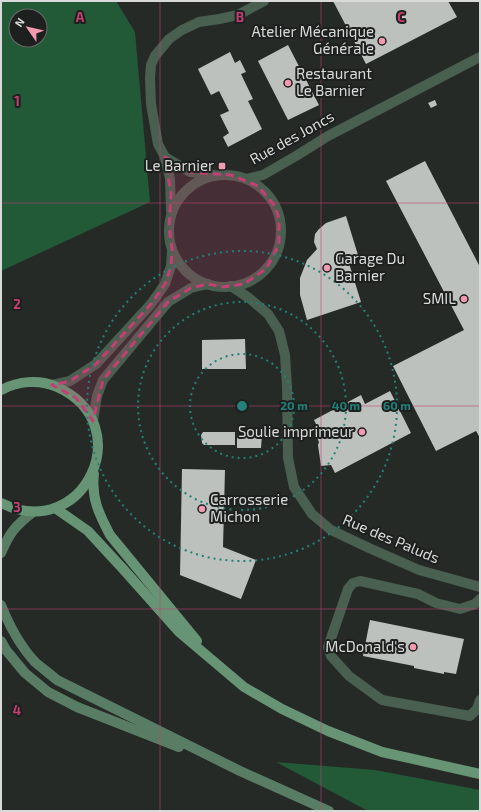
<svg xmlns="http://www.w3.org/2000/svg" width="481" height="812" font-family="'Exo 2',sans-serif">
<style>
.green{fill:#225937;fill-rule:evenodd}
.building{fill:#bcc1bd}
.lines{fill:none;stroke-linecap:round;stroke-linejoin:round}
.lane{stroke:#495f4f;stroke-width:10}
.street{stroke:#495f4f;stroke-width:10}
.secondary{stroke:#597d64;stroke-width:10}
.primary{stroke:#669474;stroke-width:10}
.marked{fill:#c63f74;fill-opacity:0.2;stroke:#c63f74;stroke-width:3;stroke-dasharray:8 5;stroke-linejoin:round}
.grid{fill:none;stroke:#c63f74;stroke-width:1;stroke-opacity:0.55}
.ring{fill:none;stroke:#238079;stroke-width:2;stroke-dasharray:2 4}
.poi-dot{fill:#f29aaf;stroke:#1d201e;stroke-width:1.5}
.labels{text-anchor:middle;stroke-width:4;stroke-linejoin:round;paint-order:stroke}
.poi-label{font-size:15px;fill:#d7dad8;stroke:#1d201e;text-anchor:end}
.street-label{font-size:15px;fill:#d7dad8;stroke:#1d201e}
.grid-label{font-size:13px;text-anchor:middle;font-weight:bold;fill:#c63f74;stroke:#1d201e;stroke-width:4;stroke-linejoin:round;paint-order:stroke}
.centre{fill:#238079;stroke:#1d201e;stroke-width:2}
.ring-label{font-size:12px;text-anchor:middle;font-weight:bold;fill:#238079;stroke:#1d201e;stroke-width:4;stroke-linejoin:round;paint-order:stroke}
</style>
<rect width="100%" height="100%" fill="#262a27"/>
<g class="green">
<path d="M1 1H116L135 32 150 202 1 271ZM16 16H40V40H16Z"/>
<polygon points="276,762 375,770 480,790 480,811 368,811"/>
</g>
<g class="building">
<polygon points="333,1 448,1 457,17 366,64"/>
<polygon points="288,45 319,105 288,120 258,61"/>
<polygon points="230,52 235,63 240,60 246,72 241,74 253,99 248,101 262,129 228,147 223,137 229,133 220,115 229,111 219,91 211,95 198,69"/>
<polygon points="435,100 437,105 431,108 428,103"/>
<polygon points="425,161 480,267 480,438 476,431 436,451 393,366 464,330 386,181"/>
<polygon points="346,216 358,255 348,260 361,302 307,320 300,295 300,278 307,260 317,249 314,242 315,234 319,229 326,223"/>
<polygon points="245,339 246,369 202,369 202,340"/>
<polygon points="390,391 411,433 335,473 331,465 321,466 318,445 319,442 314,431 318,428 314,420 361,395 365,404"/>
<polygon points="203,432 235,432 235,445 204,445 202,443 201,435"/>
<polygon points="237,435 262,435 261,448 237,448"/>
<polygon points="182,469 225,470 223,547 256,560 241,599 180,575"/>
<polygon points="374,531 383,534 381,539 372,535"/>
<polygon points="370,620 464,639 456,674 444,672 444,674 414,668 414,666 363,656"/>
</g>
<g class="lines">
<polyline class="lane" points="480,599 475,604 460,609 436,603 418,594 360,581 353,583 348,589 328,647 331,656 349,676 382,700 470,716 477,709 480,700"/>
<g class="street">
<polyline points="165,157 190,172 214,175"/>
<circle cx="225" cy="231" r="56"/>
<polyline points="246,179 263,175 296,156 328,136 480,57"/>
<polyline points="171,211 170,179 165,157 158,144 151,104 150,78 151,65 155,56 169,39 182,30 199,22 219,19 238,15 264,1"/>
<polyline points="231,286 249,298 268,314 279,331 285,355 287,386 288,458 294,487 312,514 331,530 369,548 419,570 480,587"/>
<polyline points="52,385 70,381 96,364 151,304 165,284 171,266 172,251"/>
<polyline points="93,421 97,396 103,380 168,302 191,288 208,284"/>
</g>
<g class="secondary">
<path d="M1 553C10 532 15 526 33 512"/>
<path d="M1 605C9 625 20 646 35 662 42 668 50 674 57 680L240 771 329 811"/>
<polyline points="1,641 6,650 25,673 48,692 77,707 179,747"/>
</g>
<g class="primary">
<path d="M1 390C18 381 39 379 57 387 140 424 84 544 1 503"/>
<path d="M94 474C91 498 99 514 110 535L197 641"/>
<polyline points="55,508 88,531 124,570 179,632 244,687 282,709 328,731 382,752 480,774"/>
</g>
</g>
<path class="marked" d="M165 157 190 172 231 175 258 186 275 206 279 219V245L266 269 244 284 223 287 208 284 191 288 168 302 103 380 93 421 76 398 52 385 70 381 96 364 151 304 165 284 171 266 172 249 169 226 171 194Z"/>
<path class="grid" d="M160 1V811M321 1V811M1 203H480M1 406H480M1 609H480"/>
<g class="ring">
<circle cx="242" cy="406" r="52"/>
<circle cx="242" cy="406" r="104"/>
<circle cx="242" cy="406" r="155"/>
</g>
<g class="poi-dot">
<circle cx="382" cy="41" r="4"/>
<circle cx="288" cy="83" r="4"/>
<rect x="218" y="162" width="8" height="8" rx="2"/>
<circle cx="327" cy="268" r="4"/>
<circle cx="464" cy="299" r="4"/>
<circle cx="362" cy="432" r="4"/>
<circle cx="202" cy="509" r="4"/>
<circle cx="413" cy="647" r="4"/>
</g>
<g class="labels">
<g class="poi-label">
<text x="374" y="37">Atelier Mécanique<tspan x="374" dy="17">Générale</tspan></text>
<text x="296" y="79" text-anchor="start">Restaurant<tspan x="296" dy="17">Le Barnier</tspan></text>
<text x="214" y="171">Le Barnier</text>
<text x="335" y="264" text-anchor="start">Garage Du<tspan x="335" dy="17">Barnier</tspan></text>
<text x="456" y="304">SMIL</text>
<text x="354" y="437">Soulie imprimeur</text>
<text x="210" y="505" text-anchor="start">Carrosserie<tspan x="210" dy="17">Michon</tspan></text>
<text x="405" y="652">McDonald's</text>
</g>
<g class="street-label">
<text transform="translate(292 138) rotate(-29)" y="5">Rue des Joncs</text>
<text transform="translate(391 539) rotate(23)" y="5">Rue des Paluds</text>
</g>
</g>
<g class="grid-label">
<text x="80" y="22">A</text>
<text x="240" y="22">B</text>
<text x="401" y="22">C</text>
<text x="17" y="106">1</text>
<text x="17" y="309">2</text>
<text x="17" y="512">3</text>
<text x="17" y="715">4</text>
</g>
<circle cx="242" cy="406" r="6" class="centre"/>
<g class="ring-label">
<text x="294" y="410">20 m</text>
<text x="346" y="410">40 m</text>
<text x="397" y="410">60 m</text>
</g>
<rect width="481" height="812" fill="none" stroke="#d7dad8" stroke-width="4"/>
<g transform="translate(28 28) rotate(304)"><circle r="19" fill="#1d201e" stroke="#676a68"/>
<path d="M0-3L7 15L0 10L-7 15Z" fill="#f29aaf"/>
<text y="-6" font-size="11" font-weight="bold" text-anchor="middle" fill="#d7dad8">N</text>
</g>
</svg>
